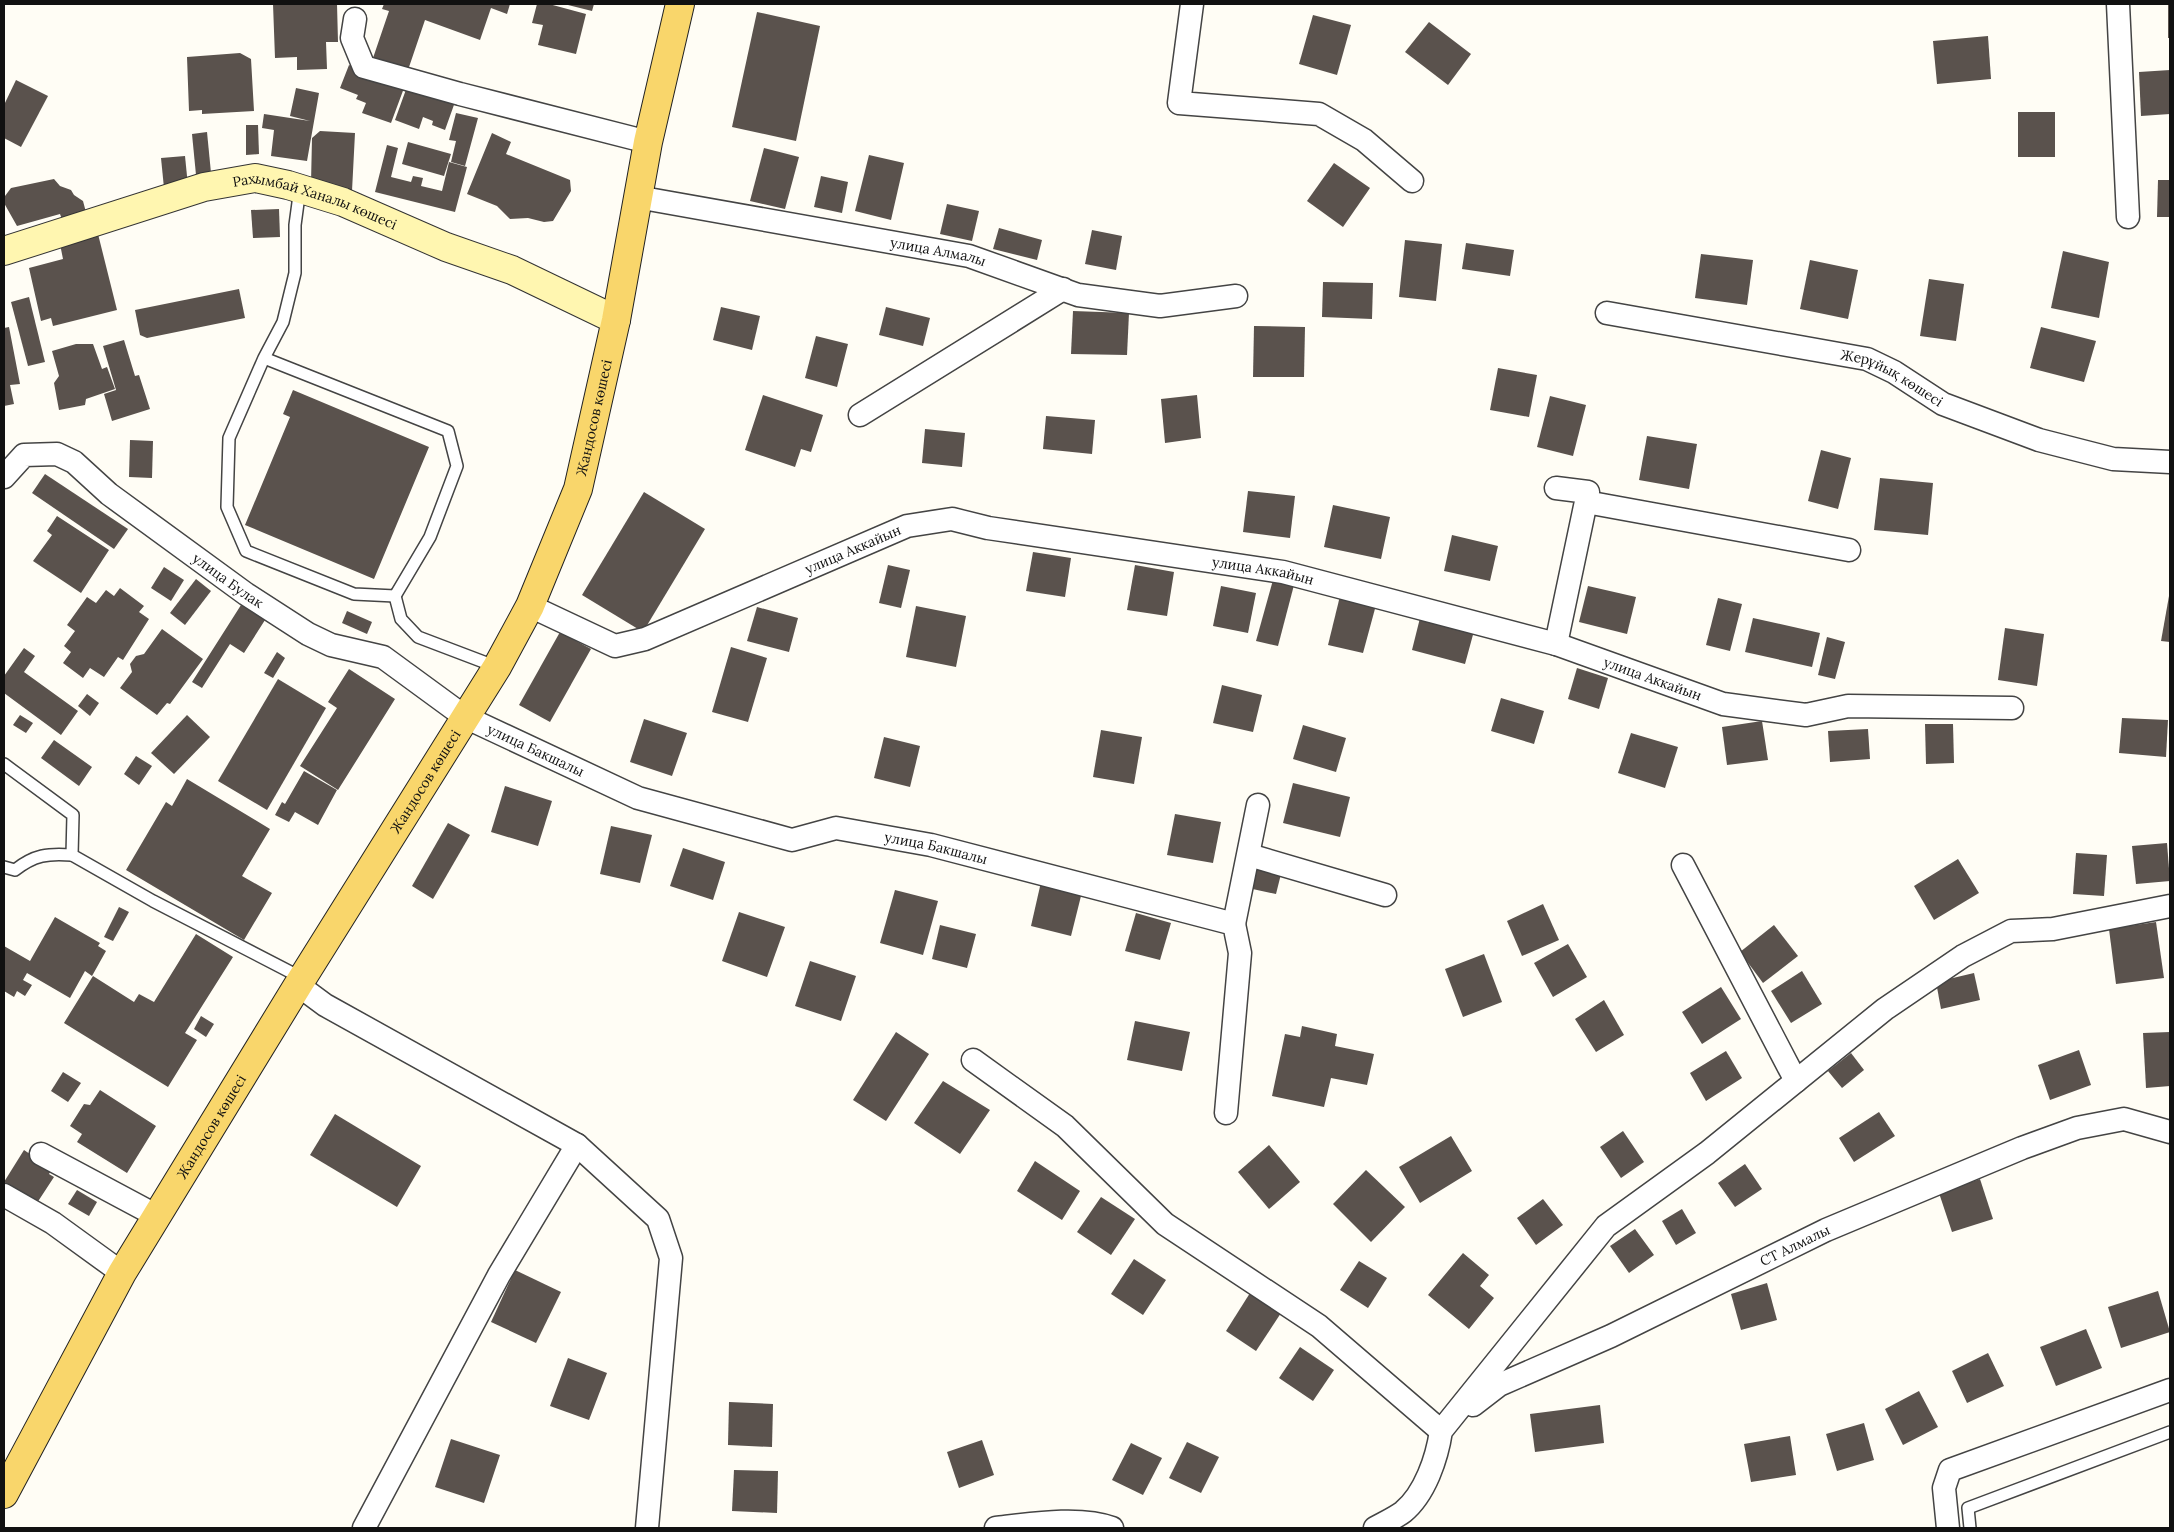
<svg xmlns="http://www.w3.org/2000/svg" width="2174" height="1532" font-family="Lora,serif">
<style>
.building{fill:#5a524d}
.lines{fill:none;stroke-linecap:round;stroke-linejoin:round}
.lane-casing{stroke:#444;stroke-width:14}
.street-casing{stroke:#444;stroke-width:25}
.secondary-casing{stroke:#333;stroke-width:30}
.primary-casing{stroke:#222;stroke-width:30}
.lane{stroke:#fff;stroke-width:11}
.street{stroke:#fff;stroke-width:22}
.secondary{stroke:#fff6b0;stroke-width:28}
.primary{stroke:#f9d66b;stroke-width:28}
.labels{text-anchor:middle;stroke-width:5;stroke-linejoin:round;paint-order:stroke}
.street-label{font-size:14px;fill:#111;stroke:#fff}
</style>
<rect width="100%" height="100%" fill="#fffdf5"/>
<g class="building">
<polygon points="273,4 337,4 338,42 326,42 327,69 297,70 297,57 275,58"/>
<polygon points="384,4 510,4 507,14 491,8 480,40 425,20 408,70 373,58 389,11 382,9"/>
<polygon points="537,4 549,4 586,14 576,54 538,45 543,25 532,23"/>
<polygon points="564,4 594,4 592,11"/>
<rect x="2168" y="4" width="2" height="34"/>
<polygon points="757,12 820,26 796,141 732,127"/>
<polygon points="1313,15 1351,25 1337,75 1299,64"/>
<polygon points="1429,22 1471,54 1448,85 1405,52"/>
<polygon points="1988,36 1991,79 1937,84 1933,41"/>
<polygon points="240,53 251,59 254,111 202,114 202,110 189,111 187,57"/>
<polygon points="349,65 404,88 391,123 362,113 366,103 356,99 358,95 340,88"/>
<polygon points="2170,70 2170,114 2141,116 2139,72"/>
<polygon points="16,80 48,96 21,147 4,138 4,105"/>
<polygon points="408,84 455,102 445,130 432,125 433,121 423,117 419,129 395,120"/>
<polygon points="296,88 319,93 307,161 271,156 274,130 262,128 264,114 310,121 290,116"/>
<rect x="2018" y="112" width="37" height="45"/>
<polygon points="456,113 478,118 465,166 451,162 456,141 449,140"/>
<polygon points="246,125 258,125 259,154 246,155"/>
<polygon points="320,131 355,133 352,191 335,190 335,184 311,183 312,138"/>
<polygon points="207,132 211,173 196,175 192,134"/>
<polygon points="492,133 511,142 506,154 570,180 571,191 553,221 544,222 528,218 510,219 497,206 467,194"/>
<polygon points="408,142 451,154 444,176 402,164"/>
<polygon points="387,145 398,148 391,177 411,182 413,176 423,178 421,186 442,191 449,162 467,167 455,212 375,192"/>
<polygon points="764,148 799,157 785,209 750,201"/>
<polygon points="869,155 904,163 891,220 855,211"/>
<polygon points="185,156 188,186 164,188 161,158"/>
<polygon points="1334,163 1370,188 1343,227 1307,201"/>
<polygon points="821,176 848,182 842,213 814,207"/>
<polygon points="54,179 60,186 71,190 74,195 83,201 87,216 63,222 60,214 17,226 4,203 5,196 11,188"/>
<polygon points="2158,180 2170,180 2170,217 2157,217"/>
<polygon points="947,204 979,211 972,241 940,234"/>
<polygon points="279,209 280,237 253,238 251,210"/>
<polygon points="999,228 1042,240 1037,260 993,249"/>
<polygon points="1092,230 1122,236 1116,270 1085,264"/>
<polygon points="98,234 117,310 53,326 51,318 41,321 29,268 63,259 60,244"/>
<polygon points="1405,240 1442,244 1436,301 1399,297"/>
<polygon points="1466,243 1514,250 1510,276 1462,269"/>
<polygon points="2063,251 2109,262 2099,318 2051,308"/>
<polygon points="1701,254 1753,260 1747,305 1695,298"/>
<polygon points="1810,260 1858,270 1848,319 1800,309"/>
<polygon points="1929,279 1964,284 1956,341 1920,336"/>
<polygon points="1323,282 1373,283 1372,319 1322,317"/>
<polygon points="239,289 245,318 147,338 140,335 135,310"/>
<polygon points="29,297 45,362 28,366 11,302"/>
<polygon points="721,307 760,316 752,350 713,340"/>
<polygon points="886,307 930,318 923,346 879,335"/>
<polygon points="1073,311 1129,313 1127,355 1071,354"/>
<polygon points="1254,326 1305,327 1304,377 1253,377"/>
<polygon points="9,327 20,384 10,385 14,404 4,406 4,328"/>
<polygon points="2041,327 2096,341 2084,382 2030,368"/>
<polygon points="816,336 848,344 837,387 805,378"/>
<polygon points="124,340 135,376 139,375 150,409 112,421 104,394 116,390 103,346"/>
<polygon points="76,344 93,344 102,369 107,367 115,389 86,399 85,405 59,410 54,383 59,376 52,351"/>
<polygon points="1498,368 1537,375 1529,417 1490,410"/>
<polygon points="293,390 429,447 374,579 245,525 290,417 283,414"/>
<polygon points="763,395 823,415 811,452 801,449 795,467 745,450"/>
<polygon points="1197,395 1201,438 1165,443 1161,399"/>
<polygon points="1550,396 1586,405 1573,456 1537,447"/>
<polygon points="1046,416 1095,420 1092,454 1043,449"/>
<polygon points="925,429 965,433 962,467 922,463"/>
<polygon points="1647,436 1697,444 1689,489 1639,480"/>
<polygon points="130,440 153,441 152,478 129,477"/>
<polygon points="1821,450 1851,458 1838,509 1808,501"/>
<polygon points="45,474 128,529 114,549 32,493"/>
<polygon points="1880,478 1933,483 1928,535 1874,530"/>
<polygon points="1248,491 1295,496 1290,538 1243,532"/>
<polygon points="644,492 705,529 643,632 582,595"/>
<polygon points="1333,505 1390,517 1381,559 1324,547"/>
<polygon points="57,516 109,550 81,593 33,561 52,535 47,531"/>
<polygon points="1452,535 1498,546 1490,581 1444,571"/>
<polygon points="1033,552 1071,558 1065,597 1026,591"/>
<polygon points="888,565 910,570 901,608 879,603"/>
<polygon points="1135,565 1174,572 1167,616 1127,610"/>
<polygon points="164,567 184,580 171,601 151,588"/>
<polygon points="196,579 211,591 185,625 170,613"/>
<polygon points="1273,580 1294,585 1278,646 1256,641"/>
<polygon points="1221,586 1256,593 1248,633 1213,626"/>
<polygon points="1588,586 1636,597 1627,634 1579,622"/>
<polygon points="120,588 144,606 139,612 149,619 123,660 118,657 104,677 90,668 83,678 63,663 71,652 64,646 75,631 67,625 87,597 96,603 106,590 114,596"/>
<polygon points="1340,596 1376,605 1363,653 1328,645"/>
<polygon points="2169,596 2170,596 2170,642 2161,641"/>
<polygon points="1718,598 1742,604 1730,651 1706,645"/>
<polygon points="241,605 265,620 244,653 230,644 202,688 192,682"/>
<polygon points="916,606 966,616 956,667 906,657"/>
<polygon points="757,607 798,618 789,652 747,641"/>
<polygon points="347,611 372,622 367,634 342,623"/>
<polygon points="1420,618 1474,631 1465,664 1412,650"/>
<polygon points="1753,618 1820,633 1812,667 1745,652"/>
<polygon points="2005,628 2044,634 2037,686 1998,680"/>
<polygon points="162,629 203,659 170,704 167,703 157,715 120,688 132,672 130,664 136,656 144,654"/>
<polygon points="560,632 591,649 550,722 519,705"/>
<polygon points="1827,637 1845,642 1835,679 1818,675"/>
<polygon points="731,647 767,658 748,722 712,712"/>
<polygon points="24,648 35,656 24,672 78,711 61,735 4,693 4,676"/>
<polygon points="277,652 285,658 273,678 264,673"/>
<polygon points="1577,668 1608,678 1599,709 1568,699"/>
<polygon points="349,669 395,699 338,790 300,766 337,708 328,702"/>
<polygon points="278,679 326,708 267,810 218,781"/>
<polygon points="1222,685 1262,695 1253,732 1213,723"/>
<polygon points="87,694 99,703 90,716 78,706"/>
<polygon points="1501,698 1544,711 1534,744 1491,731"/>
<polygon points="20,715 33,723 26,733 13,725"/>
<polygon points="187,715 210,737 174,774 151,753"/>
<polygon points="2122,718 2168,720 2166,757 2119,753"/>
<polygon points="644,719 687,733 672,776 630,762"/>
<polygon points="1762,721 1768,760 1727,765 1722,727"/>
<polygon points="1925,724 1953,724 1954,763 1926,764"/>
<polygon points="1303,725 1346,738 1336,772 1293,759"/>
<polygon points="1868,729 1870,759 1830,762 1828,731"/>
<polygon points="1101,730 1142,737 1134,784 1093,777"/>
<polygon points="1631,733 1678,747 1665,788 1618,773"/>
<polygon points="884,737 920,746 910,787 874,778"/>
<polygon points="54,740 92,767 79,786 41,758"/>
<polygon points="136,756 152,766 139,785 124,774"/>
<polygon points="304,771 337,790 318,825 295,812 289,822 275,815 282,802 285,804"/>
<polygon points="187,779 270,829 242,876 272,893 244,940 126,870 166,802 172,806"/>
<polygon points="1293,783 1350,797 1340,837 1283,823"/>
<polygon points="505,786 552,801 538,846 491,832"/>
<polygon points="1175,814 1221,822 1213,863 1167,855"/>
<polygon points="448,823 470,835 433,899 412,886"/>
<polygon points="611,826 652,835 640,883 600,874"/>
<polygon points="2167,843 2170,881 2136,884 2132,846"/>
<polygon points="683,848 725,862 713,900 670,886"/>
<polygon points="2076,853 2107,855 2104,896 2073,894"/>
<polygon points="1958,859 1979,893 1934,920 1914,886"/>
<polygon points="1252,868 1281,874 1276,894 1248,888"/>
<polygon points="1041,882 1082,892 1071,936 1031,926"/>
<polygon points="895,890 938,901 923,955 880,943"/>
<polygon points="1543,904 1559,940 1522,956 1507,921"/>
<polygon points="119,907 129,912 113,941 104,937"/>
<polygon points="739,912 785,927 767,977 722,961"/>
<polygon points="1136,913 1171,923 1160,960 1125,951"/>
<polygon points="55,917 100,943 98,946 106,951 92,976 85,971 70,998 27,973 23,980 32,985 25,996 17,991 14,997 4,991 4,946 30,961"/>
<polygon points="2156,922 2164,978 2116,984 2109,929"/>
<polygon points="940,925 976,934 967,968 932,959"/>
<polygon points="1774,925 1798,956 1763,983 1740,952"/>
<polygon points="196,934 233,957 185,1033 197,1040 168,1087 64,1023 93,976 134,1002 139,994 154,1002"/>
<polygon points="1568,944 1587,977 1553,997 1534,963"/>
<polygon points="1484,954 1502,1002 1463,1017 1445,969"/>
<polygon points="810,961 856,976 841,1021 795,1006"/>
<polygon points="1802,971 1822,1004 1791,1023 1771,991"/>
<polygon points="1974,973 1980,1000 1941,1009 1936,982"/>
<polygon points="1721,987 1741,1019 1702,1044 1682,1012"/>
<polygon points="1604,1000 1624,1035 1596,1052 1575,1019"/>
<polygon points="201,1016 214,1024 206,1037 194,1029"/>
<polygon points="1135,1021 1190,1032 1182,1071 1127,1060"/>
<polygon points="1302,1026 1337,1034 1335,1046 1374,1054 1367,1085 1331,1078 1324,1107 1272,1096 1285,1034 1300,1037"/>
<polygon points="896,1032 929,1054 886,1121 853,1100"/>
<polygon points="2170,1032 2170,1086 2146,1088 2143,1033"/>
<polygon points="2079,1050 2091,1085 2050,1100 2038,1065"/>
<polygon points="1726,1051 1742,1078 1706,1101 1690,1073"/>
<polygon points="1851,1053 1864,1070 1842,1088 1828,1071"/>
<polygon points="63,1072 81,1083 68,1102 51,1091"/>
<polygon points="943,1081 990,1110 960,1154 914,1123"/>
<polygon points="100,1090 156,1126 127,1173 77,1142 82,1134 70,1126 84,1104 90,1105"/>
<polygon points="1879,1112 1895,1136 1854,1162 1839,1138"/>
<polygon points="335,1114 421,1166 397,1207 310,1155"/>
<polygon points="1623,1131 1644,1162 1621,1178 1600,1147"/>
<polygon points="1451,1136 1472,1171 1420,1203 1399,1167"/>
<polygon points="1269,1145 1300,1182 1269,1209 1238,1172"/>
<polygon points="24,1150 52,1169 49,1174 54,1177 37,1203 4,1182"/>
<polygon points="1035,1161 1080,1191 1062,1220 1017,1191"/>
<polygon points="1745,1164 1762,1189 1735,1207 1718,1183"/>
<polygon points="1366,1170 1405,1207 1371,1242 1333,1204"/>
<polygon points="1980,1179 1993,1219 1952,1232 1939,1193"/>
<polygon points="77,1190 97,1202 89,1216 68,1204"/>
<polygon points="1101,1197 1135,1219 1111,1255 1077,1232"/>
<polygon points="1543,1199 1563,1225 1536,1245 1517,1218"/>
<polygon points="1682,1209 1696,1233 1676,1245 1662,1221"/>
<polygon points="1635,1229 1654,1255 1629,1273 1610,1246"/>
<polygon points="1463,1253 1489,1275 1480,1286 1494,1298 1469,1329 1428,1295"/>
<polygon points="1134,1259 1166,1280 1143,1315 1111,1294"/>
<polygon points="1359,1261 1387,1278 1368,1308 1340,1290"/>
<polygon points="515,1270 561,1292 536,1343 491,1322"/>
<polygon points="1767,1283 1777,1320 1741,1330 1731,1294"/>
<polygon points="2158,1291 2170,1332 2121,1348 2108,1307"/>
<polygon points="1250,1293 1281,1313 1256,1351 1226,1331"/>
<polygon points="2086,1329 2102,1368 2056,1386 2040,1347"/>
<polygon points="1300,1347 1334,1370 1313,1401 1279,1378"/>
<polygon points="1988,1353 2004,1386 1967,1403 1952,1371"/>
<polygon points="568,1358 607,1373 589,1420 550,1406"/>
<polygon points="1919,1391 1938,1427 1903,1445 1885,1409"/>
<polygon points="729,1402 773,1404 772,1447 728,1445"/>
<polygon points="1600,1405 1604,1443 1535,1452 1530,1414"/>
<polygon points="1864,1423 1874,1460 1837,1471 1826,1434"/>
<polygon points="1790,1436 1796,1475 1751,1482 1744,1444"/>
<polygon points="451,1439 500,1455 484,1503 435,1487"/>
<polygon points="982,1440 994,1475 959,1488 947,1452"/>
<polygon points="1187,1442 1219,1457 1201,1493 1169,1478"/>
<polygon points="1131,1443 1162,1458 1143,1495 1112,1480"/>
<polygon points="734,1470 778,1471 777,1513 732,1511"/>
</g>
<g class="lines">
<defs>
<g id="lane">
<polyline points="264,358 448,431 457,466 430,537 395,596 354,594 246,551 227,507 229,438 264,358 283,322 295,273 295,225 300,188"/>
<polyline points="395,596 401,619 418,637 497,667"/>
<polyline points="4,764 73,815 72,855 153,901 302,978"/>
<path d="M4 867 15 870C34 855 48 853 72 855"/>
<polyline points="1970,1528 1968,1508 2170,1432"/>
</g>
<g id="street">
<polyline points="1192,4 1179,103 1319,114 1364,140 1412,181"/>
<polyline points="2118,4 2128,217"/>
<polyline points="355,19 352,38 364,67 460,94 648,142"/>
<path id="s1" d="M637 197 969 256 1078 295 1160 306 1236 296"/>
<path id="s2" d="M1607 313 1867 359 1894 372 1943 404 2039 440 2113 459 2170 462"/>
<polyline points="860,415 1063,289"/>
<path id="s3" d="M4 477 24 455 57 454 74 462 109 494 246 594 308 634 331 645 383 657 465 717 638 798 792 840 836 828 931 845 1234 924 1240 953 1226 1113"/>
<polyline points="1586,502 1849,550"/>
<path id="s4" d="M530 606 615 646 645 639 907 526 952 519 988 528 1283 572 1556 644 1723 704 1806 715 1848 706 2012 708"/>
<polyline points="1556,644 1588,492 1556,488"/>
<polyline points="1249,855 1385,895"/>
<polyline points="1683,865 1796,1081"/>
<polyline points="1234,924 1258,805"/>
<polyline points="298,985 325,1005 577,1145 499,1275 364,1528"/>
<polyline points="973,1060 1065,1126 1165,1224 1319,1326 1441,1431"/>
<polyline points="577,1145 658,1219 671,1258 647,1528"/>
<polyline points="41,1154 157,1216"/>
<polyline points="4,1195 53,1223 122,1273"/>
<path id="s5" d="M1473 1405 1499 1385 1611 1336 1826 1230 2022 1148 2077 1128 2124 1119 2170 1132"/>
<path d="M996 1528C1030 1524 1081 1516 1112 1528"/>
<path d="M1375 1528C1384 1523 1395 1518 1403 1512 1425 1494 1437 1458 1441 1431L1606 1226 1707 1153 1885 1009 1963 956 2011 931 2053 929 2170 906"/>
<polyline points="1948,1528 1944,1488 1950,1470 2170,1390"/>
</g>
<g id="secondary">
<path id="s6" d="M4 251 204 187 255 178 288 185 343 202 446 247 512 270 616 320"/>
</g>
<g id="primary">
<path id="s7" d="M4 1494 122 1273 298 985 497 667 530 606 578 489 616 320 648 142 680 4"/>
</g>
</defs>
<use href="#lane" class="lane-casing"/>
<use href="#street" class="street-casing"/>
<use href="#secondary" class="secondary-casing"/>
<use href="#primary" class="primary-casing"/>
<use href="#lane" class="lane"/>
<use href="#street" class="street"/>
<use href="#secondary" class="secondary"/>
<use href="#primary" class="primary"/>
</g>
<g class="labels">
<g class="street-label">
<text dy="5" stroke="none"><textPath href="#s6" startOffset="325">Рахымбай Ханалы көшесі</textPath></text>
<text dy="5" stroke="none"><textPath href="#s1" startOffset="306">улица Алмалы</textPath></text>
<text dy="5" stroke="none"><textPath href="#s2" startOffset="294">Жерұйық көшесі</textPath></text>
<text dy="5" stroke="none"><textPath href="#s7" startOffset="1232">Жандосов көшесі</textPath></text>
<text dy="5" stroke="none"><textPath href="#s4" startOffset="351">улица Аккайын</textPath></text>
<text dy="5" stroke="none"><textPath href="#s4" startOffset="771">улица Аккайын</textPath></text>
<text dy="5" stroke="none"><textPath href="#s3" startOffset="276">улица Булак</textPath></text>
<text dy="5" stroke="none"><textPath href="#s4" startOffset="1176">улица Аккайын</textPath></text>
<text dy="5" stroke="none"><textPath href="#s3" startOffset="631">улица Бакшалы</textPath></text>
<text dy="5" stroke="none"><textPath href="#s7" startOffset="828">Жандосов көшесі</textPath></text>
<text dy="5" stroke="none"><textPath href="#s3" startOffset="1051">улица Бакшалы</textPath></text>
<text dy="5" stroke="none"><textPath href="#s7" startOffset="422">Жандосов көшесі</textPath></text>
<text dy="5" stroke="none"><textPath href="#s5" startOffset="360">СТ Алмалы</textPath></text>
</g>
</g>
<rect width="2174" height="1532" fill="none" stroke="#111111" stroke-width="10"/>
</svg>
